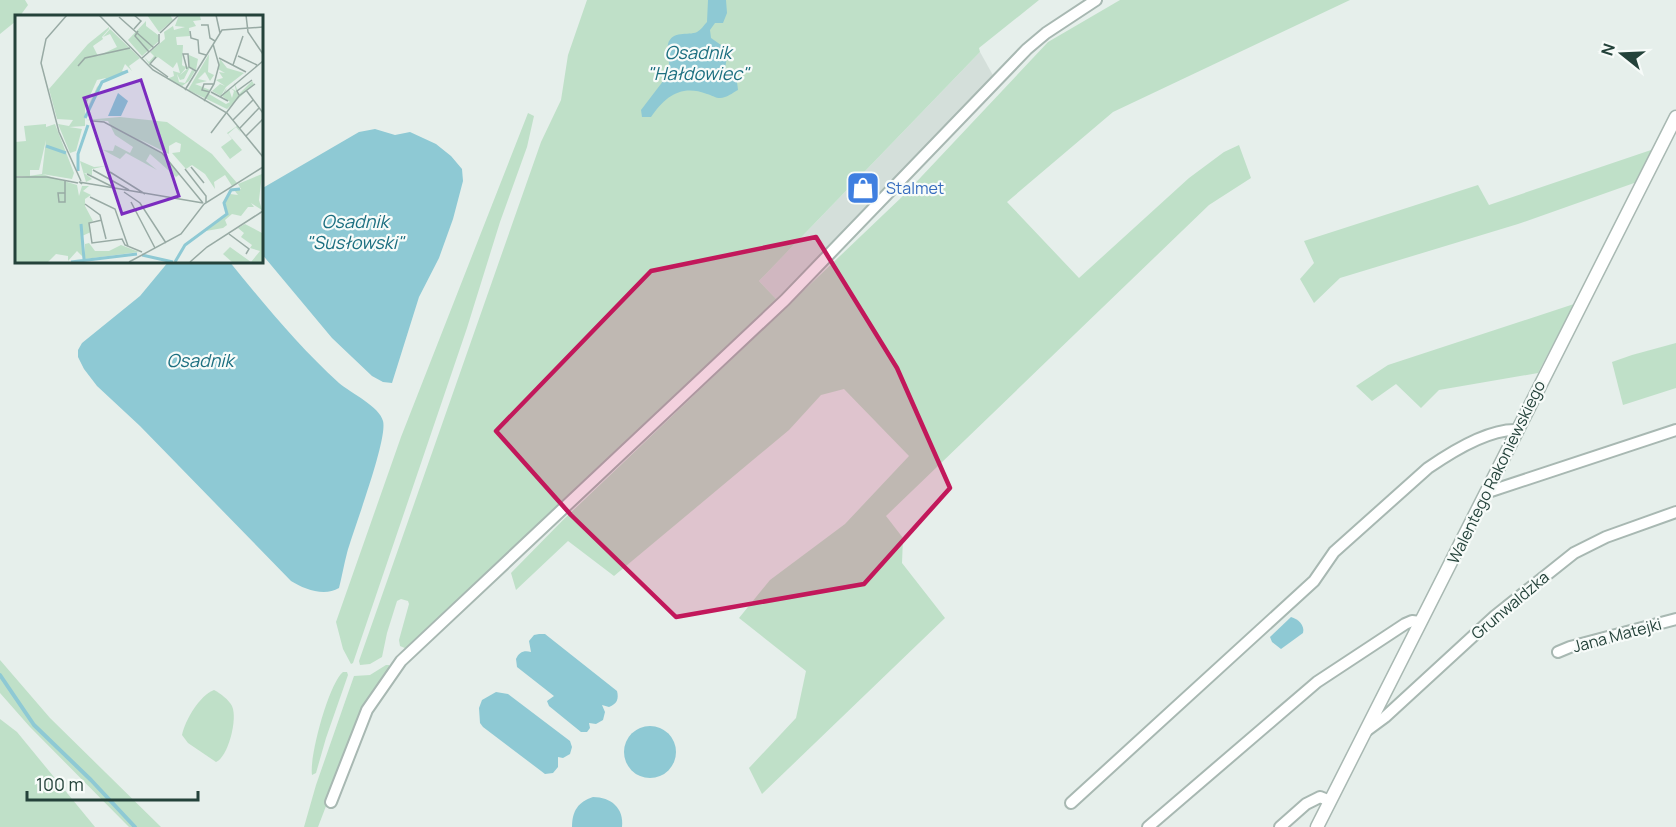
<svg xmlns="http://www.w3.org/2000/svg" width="1676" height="827" font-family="Manrope,sans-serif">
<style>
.built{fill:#d4dfda}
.green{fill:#bfe0c8}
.water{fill:#8ec9d4}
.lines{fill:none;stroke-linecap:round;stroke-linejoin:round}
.stream{stroke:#8ec9d4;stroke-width:4}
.minor-casing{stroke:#a8b8b2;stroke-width:14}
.tertiary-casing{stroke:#a8b8b2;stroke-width:15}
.minor{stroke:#fff;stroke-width:10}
.tertiary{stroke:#fff;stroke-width:12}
.marked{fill:#c2185b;fill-opacity:0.2;stroke:#c2185b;stroke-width:4.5;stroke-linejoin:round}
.labels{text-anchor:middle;stroke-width:4.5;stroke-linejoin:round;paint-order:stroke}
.shop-label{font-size:16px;fill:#366cbe;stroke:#f7fbf9;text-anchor:start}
.street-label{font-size:16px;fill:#24423a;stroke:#f7fbf9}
.water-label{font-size:18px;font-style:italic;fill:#1c6f80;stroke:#f7fbf9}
.inset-river{fill:none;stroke:#8ec9d4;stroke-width:3}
.inset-road{fill:none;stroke:#98aaa4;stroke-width:1.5}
.view{fill:#7b2cbf;fill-opacity:0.15;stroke:#7b2cbf;stroke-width:3}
.inset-edge{fill:none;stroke:#24423a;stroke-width:3}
</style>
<rect width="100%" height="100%" fill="#e6efeb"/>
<polygon class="built" points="980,52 994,77 778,301 759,281"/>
<g class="green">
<polygon points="0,0 25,0 28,5 20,16 16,16 16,21 0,34"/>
<polygon points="587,0 1039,0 979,48 980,52 759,281 778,301 407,649 400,646 399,640 409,604 408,601 401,599 397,601 387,633 382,657 370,664 360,665 359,661 541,142 561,100 568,55"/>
<polygon points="1120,0 1350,0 1113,112 1007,202 1079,278 1189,178 1224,152 1239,145 1251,178 1209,205 886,516 903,538 902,563 945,618 762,794 749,768 796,718 806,671 739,618 770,580 845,524 909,456 844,389 821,395 789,430 614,576 568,541 516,590 511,573 562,521 905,194 1048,42"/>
<polygon points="528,113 534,116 527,147 500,222 467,328 353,663 351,664 343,649 336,622 401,437"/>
<polygon points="1654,149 1637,182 1518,224 1340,278 1314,303 1300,279 1314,263 1304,241 1478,185 1489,205"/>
<polygon points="1574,304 1538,373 1439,390 1421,408 1396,384 1372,401 1356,386 1388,365"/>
<polygon points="1676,343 1676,388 1623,405 1612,362 1632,355"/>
<polygon points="0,660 50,718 161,827 129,827 30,727 0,693"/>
<polygon points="386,665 389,665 389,669 366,702 361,715 318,827 304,827 316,785 354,676 370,675"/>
<path d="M343 672H347L348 675 326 738 316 773 312 775C309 757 329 683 343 672Z"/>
<path d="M214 690C220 693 229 700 232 706 238 719 228 757 216 762L188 743 182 735C185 720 200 695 214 690Z"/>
<polygon points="0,719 17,732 95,827 0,827"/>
</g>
<g class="water">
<path d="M708 0H726L727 13 723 23H715L710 30 711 38 728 50 725 69C736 73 737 79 738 90 734 92 729 96 725 97 718 100 714 96 707 94 682 84 665 96 651 117H642L641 110 670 72C670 64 666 52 668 44 672 30 688 36 697 32 701 30 704 25 707 22Z"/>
<polygon points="375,129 395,135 410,132 436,144 451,156 462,169 463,181 453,219 439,258 419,297 392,383 383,382 372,376 332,338 261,253 261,189 359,132"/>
<path d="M169 261H229C263 303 299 347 339 383 351 393 380 407 383 421 388 439 354 528 347 553 344 564 342 576 339 588 324 597 304 589 291 581L140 426 97 386 84 369 78 357V350L82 343 140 296Z"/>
<path d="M1291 617C1298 619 1305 625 1303 633L1281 649 1272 642 1270 637Z"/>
<path d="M539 634H545L617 691C619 699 617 704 609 707L602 705 605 712 603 720 596 724 589 723 590 728 587 732H581L549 706 547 701 554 696 517 667 516 659C519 652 524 650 531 652L529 641 534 635Z"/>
<polygon points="496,692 508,694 570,741 572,747 570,754 563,758 558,757 558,767 553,773 545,774 483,727 480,723 479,708 482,700"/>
<circle cx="650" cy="752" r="26"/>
<path d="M593 797C611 797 624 808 622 827H572C572 811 578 802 593 797Z"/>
</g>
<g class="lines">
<polyline class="stream" points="0,675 34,725 91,780 135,827"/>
<defs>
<g id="minor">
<polyline points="1488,492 1676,430"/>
<polyline points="1558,652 1570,647 1676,619"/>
<polyline points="1366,731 1385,717 1495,616 1574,553 1606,537 1676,512"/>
<polyline points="331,802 367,710 401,661 785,300 1027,49 1046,33 1096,0"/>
<path d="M1071 803 1314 581 1334 552 1428 468C1451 452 1489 428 1518 430"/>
<polyline points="1148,827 1317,682 1405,624 1412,621 1420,622"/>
<polyline points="1280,827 1306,804 1320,797 1330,801"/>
</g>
<polyline id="tertiary" points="1317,827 1676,117"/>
</defs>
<use href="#minor" class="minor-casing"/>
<use href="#tertiary" class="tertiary-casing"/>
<use href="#minor" class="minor"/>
<use href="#tertiary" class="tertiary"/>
</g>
<path class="marked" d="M816 237 897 368 950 488 864 584 676 617 571 515 496 431 651 271Z"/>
<defs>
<symbol id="shop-square" viewBox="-11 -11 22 22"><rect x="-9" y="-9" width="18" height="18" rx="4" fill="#3f7fe0" stroke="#f7fbf9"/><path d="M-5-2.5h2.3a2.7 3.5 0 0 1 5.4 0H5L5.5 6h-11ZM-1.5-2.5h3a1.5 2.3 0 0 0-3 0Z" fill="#fff"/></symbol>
</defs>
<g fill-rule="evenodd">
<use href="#shop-square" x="844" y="169" width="38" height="38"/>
</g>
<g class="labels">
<g class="shop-label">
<text x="886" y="194">Stalmet</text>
</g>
<g class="street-label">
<text transform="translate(1496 472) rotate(-64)" y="6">Walentego Rakoniewskiego</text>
<text transform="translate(1510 605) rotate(-40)" y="6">Grunwaldzka</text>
<text transform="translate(1617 635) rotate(-15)" y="6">Jana Matejki</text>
</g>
<g class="water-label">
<text x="698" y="59">Osadnik<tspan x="698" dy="21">"Hałdowiec"</tspan></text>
<text x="355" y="228">Osadnik<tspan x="355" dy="21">"Susłowski"</tspan></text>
<text x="200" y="367">Osadnik</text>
</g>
</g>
<g transform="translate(15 15)">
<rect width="248" height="248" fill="#e6efeb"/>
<path d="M132 0H155L158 5 144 17ZM164 0 185 1 186 5 178 6 181 11 174 13 175 21 161 22 162 30H168L167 50 171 53 165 60 172 54 169 51 174 52V40L183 44 181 55 175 52 169 64 165 65 162 59 164 67 170 68 177 55 180 56 174 66 167 71 152 64 159 61 158 56 165 58 162 47 158 53 143 42 134 49 129 42 134 47 139 41 135 37 150 24 149 17 158 11 159 15 170 12 160 11ZM131 6V11L143 20 144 26 127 41 113 25ZM94 12V14L87 22 88 24 78 31 83 41 102 32 95 19 88 22 95 14 125 43 114 51 117 56 110 49 107 56 113 57 87 68 71 96 82 72 91 63 82 65 70 92V105L105 102 152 107 197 139 222 168 217 171 210 160 199 167 200 174 190 159 177 150 171 154 157 138 165 137 166 129 161 127 154 131V139L124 124 147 138 165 159 161 162 135 139 131 146 142 155 111 138 105 144 88 135 98 136 100 130 115 138 118 132 100 120 93 106 70 105V111L54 112 67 114 61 136 55 138 43 109 54 111 58 105 42 104 34 74 73 29ZM194 39 193 57 199 60 195 66 190 57 183 64 192 66 180 69 195 75 194 79 211 89 215 87 207 81 210 75 212 73 209 79 214 74 217 83 219 76 214 72 221 76 219 67 224 79 237 66 239 69 212 94 173 75ZM205 44 212 53 229 58 211 72 206 81 197 76 205 69 210 71 201 65 208 63 204 57 210 58 203 54ZM31 109V112L40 109 59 158 57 164 27 159 31 125 24 155H15V161H0V127L11 126 9 111ZM222 111 226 118 221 112 213 119 227 135 215 144 206 132 217 124 212 118ZM65 146 79 152 91 151 77 154V160L69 158 77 164 71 167ZM27 159 62 170 64 181 67 171H74L68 176 76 180 70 184V191L78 206 74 208 76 217 67 221 68 242 62 236 53 246V241L41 239 33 247H0V163ZM247 159 244 185 247 195 236 188 239 192H233L226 201 217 199 210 205 212 210 208 213 191 216 213 199 210 188 215 179 223 180 219 175 226 174 223 169ZM230 209 247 218V247H217L208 239 215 232 236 247 245 236 235 233 237 230 226 222 229 218 223 213ZM74 228 80 236H94L106 230 124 237 70 244V229Z" fill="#bfe0c8"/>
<path d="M103 78 113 86 106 101H93Z" fill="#8ec9d4"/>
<path class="inset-river" d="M70 103 87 67 113 56M31 131 51 138M63 156V139L73 110M66 209 69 244M127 240 158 247M56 247 122 239M160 247 170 230 212 199 209 188 216 175 225 174"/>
<path class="inset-road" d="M52 0 31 24 26 48 44 117 66 166M84 0 138 55 212 98 248 142M119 0 126 6 119 14M201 0 205 18M231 0 233 17 248 39M104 2 139 33M186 10H193L195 23 200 26M123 16 120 21 134 37M175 16 176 23 183 25 184 38 191 40M145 18 164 0M223 41 242 50M141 42 135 49 153 62M204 43 231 57M126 44 144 28V19M218 50 228 21M63 51 70 43 115 33M172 54 168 39H173L174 52 181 56M170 75 207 15 248 12M231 75 248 98M195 77 187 75 189 69H199M196 77 213 86M224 80 222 76 237 65M205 82 248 46M189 86 199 69 204 50 198 29M218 105 238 85M78 106 89 107 147 138 188 188M225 113 244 93M196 118 224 81 240 69M231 121 248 104M176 152 189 168M170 154 191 181V188M78 155 114 175M95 157 130 179M72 159 100 173M0 162H32L63 168M67 169 64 167 188 188M109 177 125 188 151 228M50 178H43L44 187H50V166M75 182 100 194 113 231M116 187 140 233M70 189 85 200 91 224M87 205 74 208 77 228 107 224 110 230 127 237M214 219 234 234 231 239M114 247 166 219 189 189 248 152M175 247 192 232 248 196"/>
<path class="view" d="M126 65 164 181 107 199 69 83Z"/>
<rect width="248" height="248" class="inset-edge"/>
</g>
<g transform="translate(1622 54) rotate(288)" stroke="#f7fbf9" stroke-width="4.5" paint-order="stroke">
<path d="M0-4.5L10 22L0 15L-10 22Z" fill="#24423a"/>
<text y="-9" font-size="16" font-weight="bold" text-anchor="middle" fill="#24423a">N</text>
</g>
<path d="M27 791v9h171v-9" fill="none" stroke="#24423a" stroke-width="3"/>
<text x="36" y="791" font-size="18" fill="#24423a" stroke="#f7fbf9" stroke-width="4.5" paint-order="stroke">100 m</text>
</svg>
